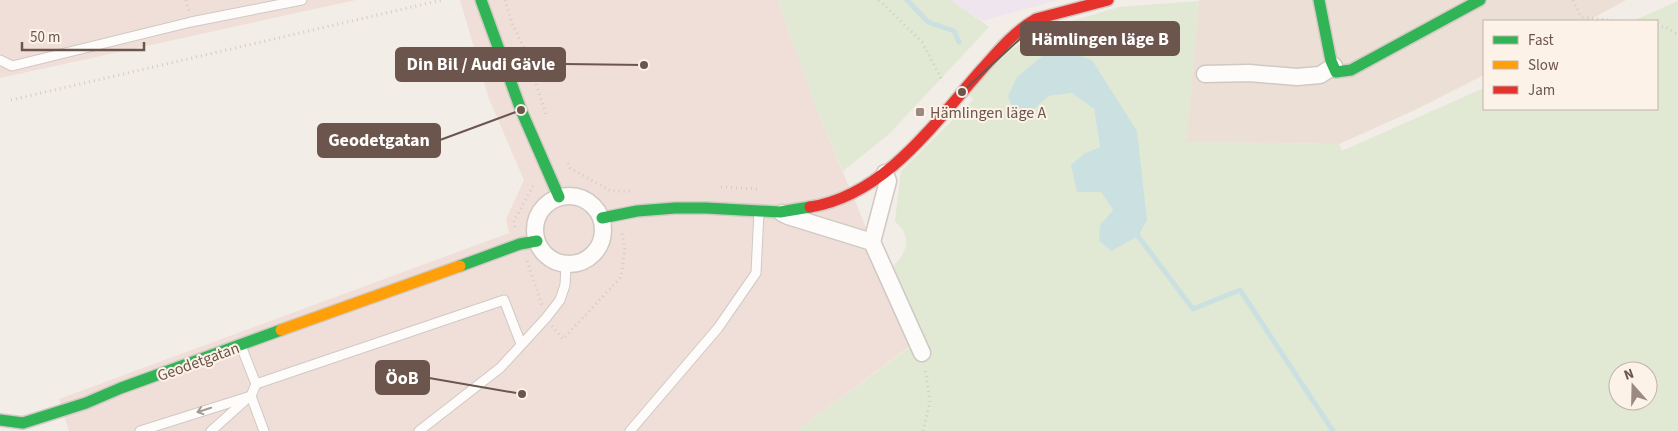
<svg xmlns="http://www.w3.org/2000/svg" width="1678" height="431" font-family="'Source Sans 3',sans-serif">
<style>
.residential{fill:#ecdfd5}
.commercial{fill:#f0dfd9}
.education{fill:#efe5ee}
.green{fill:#e1e8d3;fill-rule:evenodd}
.water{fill:#cbe1e1}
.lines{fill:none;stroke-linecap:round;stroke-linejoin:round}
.stream{stroke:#cbe1e1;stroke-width:5}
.lane-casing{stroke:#d0c9c3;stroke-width:11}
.street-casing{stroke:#d0c9c3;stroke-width:19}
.fast-casing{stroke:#d2cac4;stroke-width:14}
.slow-casing{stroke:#d2cac4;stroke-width:14}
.jam-casing{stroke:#d2cac4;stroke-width:14}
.path{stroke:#d2cbc7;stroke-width:3;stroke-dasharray:1 4;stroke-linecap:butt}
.lane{stroke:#fdfcfb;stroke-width:9}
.street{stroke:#fdfcfb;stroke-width:16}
.fast{stroke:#30b455;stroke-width:11}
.slow{stroke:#ff9f0a;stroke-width:11}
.jam{stroke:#e5322d;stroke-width:11}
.oneway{stroke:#a69892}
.poi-dot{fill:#9b8a82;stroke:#fcf2e8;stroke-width:2}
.labels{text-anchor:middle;stroke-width:4;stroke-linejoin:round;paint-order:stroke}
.poi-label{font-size:16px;fill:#6c554c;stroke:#fcf2e8;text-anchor:start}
.street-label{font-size:16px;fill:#6c554c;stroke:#fcf2e8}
.leader{fill:none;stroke:#6c554c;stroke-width:2}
.callout-dot{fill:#6c554c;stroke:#fcf2e8;stroke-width:2}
.callout{fill:#6c554c;stroke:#6c554c;stroke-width:2}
.callout-label{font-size:18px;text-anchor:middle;font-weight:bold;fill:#fff}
</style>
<rect width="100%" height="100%" fill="#f3ede7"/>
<polygon class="residential" points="1199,0 1626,0 1588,21 1484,21 1484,75 1415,110 1339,144 1186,142"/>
<g class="commercial">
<polygon points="0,0 356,0 0,78"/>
<polygon points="460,0 778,0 815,105 872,242 917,341 796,431 69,431 59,399 509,233 506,219 524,180 489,99"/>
</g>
<polygon class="education" points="951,0 1058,0 982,21"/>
<g class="green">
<polygon points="778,0 951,0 989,27 889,134 843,171 815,105"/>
<path d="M1199 1 1186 142 1339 144 1342 151 1484 88V109H1657V21H1633L1678 1V431H796L917 342 886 273C898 262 913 248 903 230 901 227 897 224 895 221L901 171 974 99 967 94 1011 49 1059 25 1119 7ZM1092 60 1138 236 1100 225 1113 210 1101 192 1085 153 1100 147 1094 109 1072 93 1049 96ZM1618 371H1648V401H1618Z"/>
</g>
<polygon class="water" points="1053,47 1092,60 1137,131 1147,220 1138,236 1111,251 1099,241 1100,225 1113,210 1101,192 1077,192 1071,165 1085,153 1100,147 1094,109 1072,93 1049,96 1031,111 1013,109 1008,96 1017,77"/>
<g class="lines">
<g class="stream">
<polyline points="907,0 928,22 954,31 959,42"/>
<polyline points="1137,230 1138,236 1193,309 1240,290 1333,431"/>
</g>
<defs>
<g id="lane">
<polyline points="0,60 12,66 191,22 302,0"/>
<polyline points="241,346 256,384 251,396 264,431"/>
<polyline points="256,384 504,300 521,344"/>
<polyline points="140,431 251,396"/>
<polyline points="211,431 249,397"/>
<polyline points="419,431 500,368 546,318 560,300 565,285 566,265"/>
<polyline points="630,431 718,328 756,273 759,211"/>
</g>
<g id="street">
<polyline points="1205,74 1249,73 1297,77 1320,75 1334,66"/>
<circle cx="569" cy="230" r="34"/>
<polyline points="782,213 788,216 872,242 922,353"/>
<polyline points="872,242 888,181 885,173"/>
</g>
<g id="fast">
<polyline points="481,0 521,110 559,197"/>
<polyline points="1319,0 1331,61 1336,72 1351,70 1480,0"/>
<polyline points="602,218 637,211 675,208 706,208 780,212 810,207"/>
<polyline points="460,266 520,244 537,241"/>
<polyline points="0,420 23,423 86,403 121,388 281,330"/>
</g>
<polyline id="slow" points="281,330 460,266"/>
<path id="jam" d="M810 207C886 195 935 122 983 68 999 50 1015 31 1036 19L1108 0"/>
</defs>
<use href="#lane" class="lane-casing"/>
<use href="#street" class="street-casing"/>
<use href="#fast" class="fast-casing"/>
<use href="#slow" class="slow-casing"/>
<use href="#jam" class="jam-casing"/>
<g class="path">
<polyline points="186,0 189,12"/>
<polyline points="505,0 512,23 524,48 546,114"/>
<polyline points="879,0 922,42 943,82"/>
<polyline points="1573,0 1581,17 1619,21"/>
<polyline points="1657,26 1666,27 1678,35"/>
<polyline points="11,100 442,0"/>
<polyline points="568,163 570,168 611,191 630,191"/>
<polyline points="721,187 757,189"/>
<polyline points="515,227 514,221 533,186"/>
<polyline points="527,261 542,305"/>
<polyline points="552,326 563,339 621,277 625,250 622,233"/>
<polyline points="923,431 930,402 925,368"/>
</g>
<use href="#lane" class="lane"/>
<use href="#street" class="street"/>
<use href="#fast" class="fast"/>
<use href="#slow" class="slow"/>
<use href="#jam" class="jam"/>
</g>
<defs><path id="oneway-shaft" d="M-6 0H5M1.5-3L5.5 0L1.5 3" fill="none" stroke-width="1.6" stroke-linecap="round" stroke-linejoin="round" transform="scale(1.25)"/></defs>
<use class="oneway" href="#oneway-shaft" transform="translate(204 410) rotate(162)"/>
<rect class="poi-dot" x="915" y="107" width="10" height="10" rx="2.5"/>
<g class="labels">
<g class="poi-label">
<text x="930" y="118">Hämlingen läge A</text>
</g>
<g class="street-label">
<text transform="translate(198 361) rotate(-20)" y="6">Geodetgatan</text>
</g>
</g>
<path class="leader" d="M962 92L1021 38M644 65L565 64M521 110L440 140M522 394L429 378"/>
<g class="callout-dot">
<circle cx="962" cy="92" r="5"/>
<circle cx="644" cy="65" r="5"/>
<circle cx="521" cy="110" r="5"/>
<circle cx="522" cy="394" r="5"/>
</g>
<g class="callout">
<rect x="1021" y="22" width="158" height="33" rx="5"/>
<rect x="396" y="48" width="169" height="33" rx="5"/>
<rect x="318" y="124" width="122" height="33" rx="5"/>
<rect x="376" y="361" width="53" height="33" rx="5"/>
</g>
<g class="callout-label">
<text x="1100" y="45">Hämlingen läge B</text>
<text x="481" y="70">Din Bil / Audi Gävle</text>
<text x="379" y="146">Geodetgatan</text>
<text x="402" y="384">ÖoB</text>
</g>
<rect x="1483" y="20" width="175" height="90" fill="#fcf2e8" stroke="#c2b3aa"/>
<rect x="1493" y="36" width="25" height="8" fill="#30b455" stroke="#c2b3aa"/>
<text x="1528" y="45" font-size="15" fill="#6c554c">Fast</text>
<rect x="1493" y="61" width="25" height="8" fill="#ff9f0a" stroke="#c2b3aa"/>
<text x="1528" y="70" font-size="15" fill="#6c554c">Slow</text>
<rect x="1493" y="86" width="25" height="8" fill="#e5322d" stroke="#c2b3aa"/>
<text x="1528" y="95" font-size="15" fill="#6c554c">Jam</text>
<g transform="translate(1633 386) rotate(340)"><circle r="24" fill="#fcf2e8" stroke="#c2b3aa"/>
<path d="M0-4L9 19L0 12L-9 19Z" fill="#9b8a82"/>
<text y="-8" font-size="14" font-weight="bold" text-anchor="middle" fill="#6c554c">N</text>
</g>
<path d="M22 42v8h122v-8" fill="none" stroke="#6c554c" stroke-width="2.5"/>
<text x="30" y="42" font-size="15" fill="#6c554c" stroke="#fcf2e8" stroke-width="4" paint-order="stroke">50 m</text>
</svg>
